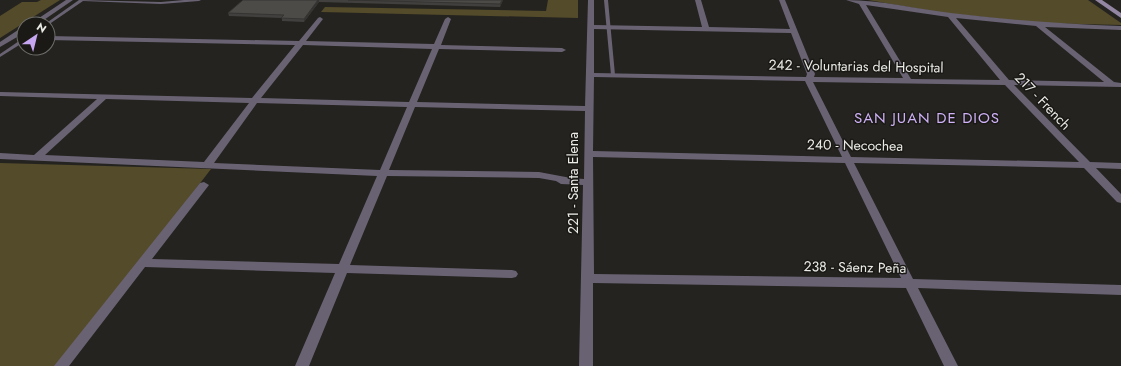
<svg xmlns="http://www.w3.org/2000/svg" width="1121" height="366" font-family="Jost,sans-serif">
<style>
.green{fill:#544b2b}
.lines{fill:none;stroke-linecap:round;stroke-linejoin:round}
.lane{fill:#696273;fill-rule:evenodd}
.street{fill:#696273;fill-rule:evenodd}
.secondary{fill:#9286a2;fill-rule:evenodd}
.wall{fill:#41403e}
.shaded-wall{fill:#353432}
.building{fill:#4c4b48;stroke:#353432}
.labels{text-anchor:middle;stroke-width:3;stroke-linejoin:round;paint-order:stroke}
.street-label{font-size:14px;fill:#eaeae7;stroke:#1a1916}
.neighbourhood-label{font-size:15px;letter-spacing:1px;fill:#ceb1f6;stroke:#1a1916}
</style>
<rect width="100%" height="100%" fill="#24231f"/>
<g class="green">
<polygon points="41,0 60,0 0,38 0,16 22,2 37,2"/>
<polygon points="548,0 578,0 578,18 321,12 325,7 546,11"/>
<polygon points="868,0 1088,0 1121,23 1121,25 1039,23 937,12"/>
<polygon points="0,163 211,169 59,366 0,366"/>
</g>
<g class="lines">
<g class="lane">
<polygon points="79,0 161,2 184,0 201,0 199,1 161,4 83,1 48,25 45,24"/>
<polygon points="604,0 608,0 615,75 613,76 611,75"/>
<polygon points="22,39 24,39 24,42 0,57 0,54"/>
</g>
<g class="street">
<polygon points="66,0 73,0 38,24 30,24"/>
<path d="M588 0H594V25L702 27 695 0H701L709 27 790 29 779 0H785L815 74 814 77 903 78 859 4 846 0C881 0 916 9 951 13 1008 20 1064 24 1121 26V30L1045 27 1114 82 1121 83V87L1014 85 1090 162 1121 163V169L1096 168 1121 194V203L1117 202 1084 168 854 163 913 279 1121 285V295L918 288 958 366H944L906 288 593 283V366H579L583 185 561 184 556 181 539 178 387 176 350 265 512 270 516 271 518 274 516 277 512 278 347 273 309 366H295L335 273 145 267 69 366H54L200 183 204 182 209 185 152 259 339 264 377 176 0 159V153L34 155 97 99 0 96V92L252 98 295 45 48 40V36L299 41 318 18 320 17 323 19 306 41 434 44 445 19 448 17 451 19 441 45 562 48 566 50 562 52 439 49 417 102 585 106ZM866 5 948 17 1000 80 911 79ZM956 18 1036 26 1104 82 1009 80ZM594 29 791 33 807 74 806 77 594 73ZM303 45 432 49 409 102 261 98ZM594 77 805 81 842 157 593 151ZM813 82 1005 85 1079 162 851 157ZM106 99 249 103 204 162 45 155ZM257 103 407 107 380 170 214 163ZM415 107 585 111 584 179 571 178 539 172 389 170ZM593 157 845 163 901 278 594 274Z"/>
<polygon points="21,28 24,28 24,33 0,47 0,42"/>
</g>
<polygon class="secondary" points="1095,0 1102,0 1121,13 1121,18"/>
</g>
<polygon class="wall" points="243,0 503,0 500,7 319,2 304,22 282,21 282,18 229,16 228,13"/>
<g class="shaded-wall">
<polygon points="318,0 319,0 319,2 304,22 304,19"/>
<polygon points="502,0 503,0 500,7 500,4"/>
</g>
<g class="building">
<polygon points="243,0 318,0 304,19 281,18 284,15 228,13"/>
<polygon points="348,0 502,0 500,4"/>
</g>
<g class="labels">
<g class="street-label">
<text transform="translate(856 66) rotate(1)" y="5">242 - Voluntarias del Hospital</text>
<text transform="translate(1043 101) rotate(46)" y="5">217 - French</text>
<text transform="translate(855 145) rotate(1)" y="5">240 - Necochea</text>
<text transform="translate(573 183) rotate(-90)" y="5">221 - Santa Elena</text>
<text transform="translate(855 267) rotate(1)" y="5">238 - Sáenz Peña</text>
</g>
<g class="neighbourhood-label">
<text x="927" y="123">SAN JUAN DE DIOS</text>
</g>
</g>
<g transform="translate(36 36) rotate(35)"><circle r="19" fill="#1a1916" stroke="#6d6d6a"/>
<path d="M0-3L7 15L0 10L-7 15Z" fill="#c6a6f0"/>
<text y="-6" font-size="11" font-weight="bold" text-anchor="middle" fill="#eaeae7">N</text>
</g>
</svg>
